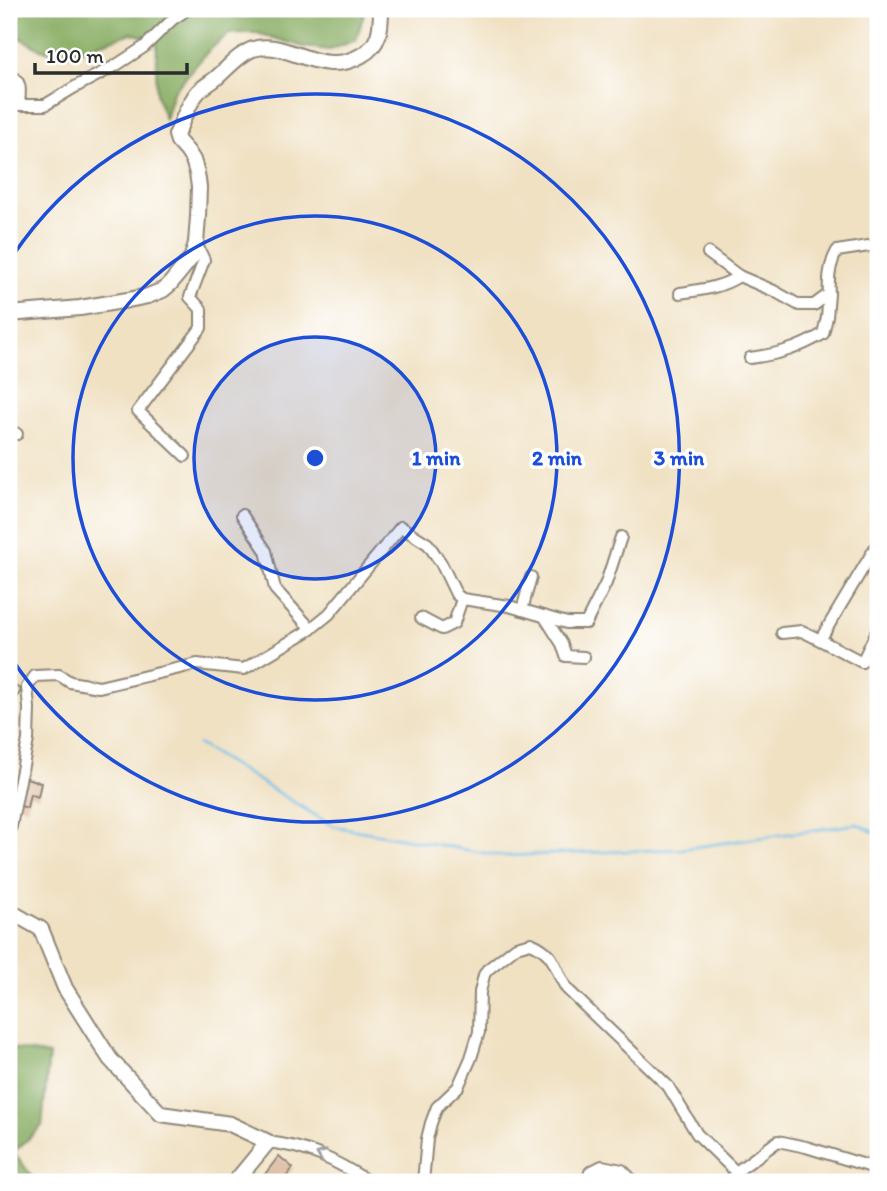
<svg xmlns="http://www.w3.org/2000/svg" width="887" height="1191" font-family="Itim,sans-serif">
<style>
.forest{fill:#86ac61;stroke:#586c46;stroke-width:2}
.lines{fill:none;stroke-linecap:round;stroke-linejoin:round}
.stream{stroke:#6cbde7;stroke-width:2.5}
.building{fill:#d4a885}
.street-casing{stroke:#8e8677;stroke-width:14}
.secondary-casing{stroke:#8e8677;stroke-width:18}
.street{stroke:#fff;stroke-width:10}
.secondary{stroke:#fff;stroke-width:14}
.oneway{stroke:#a0a0a0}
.ring{fill:none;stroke:#1d4ed8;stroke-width:3.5}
.centre{fill:#1d4ed8;stroke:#fff;stroke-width:3.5}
.ring-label{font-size:21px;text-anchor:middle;font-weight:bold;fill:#1d4ed8;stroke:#fff;stroke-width:7;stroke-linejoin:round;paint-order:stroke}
</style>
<rect width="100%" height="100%" fill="#fff"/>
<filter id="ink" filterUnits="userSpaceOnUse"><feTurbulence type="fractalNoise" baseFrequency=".0143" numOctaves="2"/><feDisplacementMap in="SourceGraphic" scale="14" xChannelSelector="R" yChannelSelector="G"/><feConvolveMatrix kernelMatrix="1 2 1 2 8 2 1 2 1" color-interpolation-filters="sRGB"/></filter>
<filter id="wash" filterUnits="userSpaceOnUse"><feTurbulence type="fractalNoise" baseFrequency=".00686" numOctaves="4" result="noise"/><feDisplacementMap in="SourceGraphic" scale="28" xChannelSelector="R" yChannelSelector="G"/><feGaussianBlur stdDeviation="1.57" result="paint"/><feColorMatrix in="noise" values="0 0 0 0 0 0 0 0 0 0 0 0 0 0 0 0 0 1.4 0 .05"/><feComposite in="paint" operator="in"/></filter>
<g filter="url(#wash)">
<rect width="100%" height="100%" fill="#f0e1c3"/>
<g class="forest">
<polygon points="9,9 363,9 364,14 356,40 330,50 304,47 257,33 230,33 209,50 173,92 165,119 156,94 157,41 132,33 63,56 38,48 9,32"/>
<polygon points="9,1037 11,1048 49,1055 42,1126 14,1152 36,1182 9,1182"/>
</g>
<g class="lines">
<polyline class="stream" points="198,744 333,826 501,856 681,849 857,824 878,834"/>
</g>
<g id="blocks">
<g class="building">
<polygon points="12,683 21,690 9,713 9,688"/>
<polygon points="24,777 41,783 38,797 30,794 27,808 18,805"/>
<polygon points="279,1156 293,1168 282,1182 259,1182"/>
</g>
</g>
</g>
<g filter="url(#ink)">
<use href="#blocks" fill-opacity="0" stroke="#8e8677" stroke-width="2"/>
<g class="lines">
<defs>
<g id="street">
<path d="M9 75C23 81 20 91 19 105H45L75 87 115 66 144 47 173 19 188 9"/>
<path d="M708 253 739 276 774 291 799 305H814L829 294C828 280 830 263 837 251L875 245 878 247"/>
<path d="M680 293C700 290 721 288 739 276"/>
<path d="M750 358C779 354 797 349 823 334L827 317 829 294"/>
<polyline points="9,430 17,434"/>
<polyline points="185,456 138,411 201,328 201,309 190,297 204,260 196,243"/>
<polyline points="242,515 266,551 275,589 311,629"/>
<polyline points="878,543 820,640 862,662 878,629"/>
<polyline points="522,610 531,577"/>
<polyline points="544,616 562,644 566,656 584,657"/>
<polyline points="421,618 442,629 454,623 462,599"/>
<polyline points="782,633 802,631 820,640"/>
<polyline points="9,836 28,740 29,708 27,687 35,676 59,675 70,682 99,687 197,664 244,669 308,631 329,614 401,527 428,544 441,563 456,594 462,599 509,606 567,623 586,623 606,583 621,537"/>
<path d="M268 1142C309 1147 335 1160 369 1182"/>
<path d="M423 1182 427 1139 431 1123 437 1107 458 1087 471 1058 479 1032 480 992 484 975 487 970 516 947 531 943C558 955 553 968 567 989L668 1086 697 1134 736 1172"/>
<polyline points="588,1182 590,1172 602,1166 622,1170 634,1182"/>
<polyline points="730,1182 736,1172 778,1141 806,1147 878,1169"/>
</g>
<g id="secondary">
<path d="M9 314 80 308 128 300 148 296 163 290 170 284 192 257 196 243 198 217 199 187 197 173 193 160 187 151 178 141 176 135C183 121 188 103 198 92 203 87 210 83 215 79 227 69 239 54 253 49 287 38 320 80 362 55 380 45 381 28 381 9"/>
<polyline points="9,911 41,929 65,988 110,1059 161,1114 230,1124 268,1142 235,1182"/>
</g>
</defs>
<use href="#street" class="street-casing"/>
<use href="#secondary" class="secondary-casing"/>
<use href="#street" class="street"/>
<use href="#secondary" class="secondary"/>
</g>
<defs><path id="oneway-chevron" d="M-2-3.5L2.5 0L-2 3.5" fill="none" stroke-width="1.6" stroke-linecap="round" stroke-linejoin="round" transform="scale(1.75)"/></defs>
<use class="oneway" href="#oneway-chevron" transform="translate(321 1155) rotate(-158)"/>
</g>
<circle cx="315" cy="458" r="121" fill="#1d4ed8" fill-opacity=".12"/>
<g class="ring">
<circle cx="315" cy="458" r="121"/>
<circle cx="315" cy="458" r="242"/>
<path d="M10 260A364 364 0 1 1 10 656"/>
</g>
<circle cx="315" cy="458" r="10" class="centre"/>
<g class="ring-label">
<text x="436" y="465">1 min</text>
<text x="557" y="465">2 min</text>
<text x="679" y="465">3 min</text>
</g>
<rect width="887" height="1191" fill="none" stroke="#fff" stroke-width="35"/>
<path d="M35 63v10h152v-10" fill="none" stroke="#2b2b2b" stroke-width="3.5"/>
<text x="46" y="63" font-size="21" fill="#2b2b2b" stroke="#ffffff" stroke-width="5" paint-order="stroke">100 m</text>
</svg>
